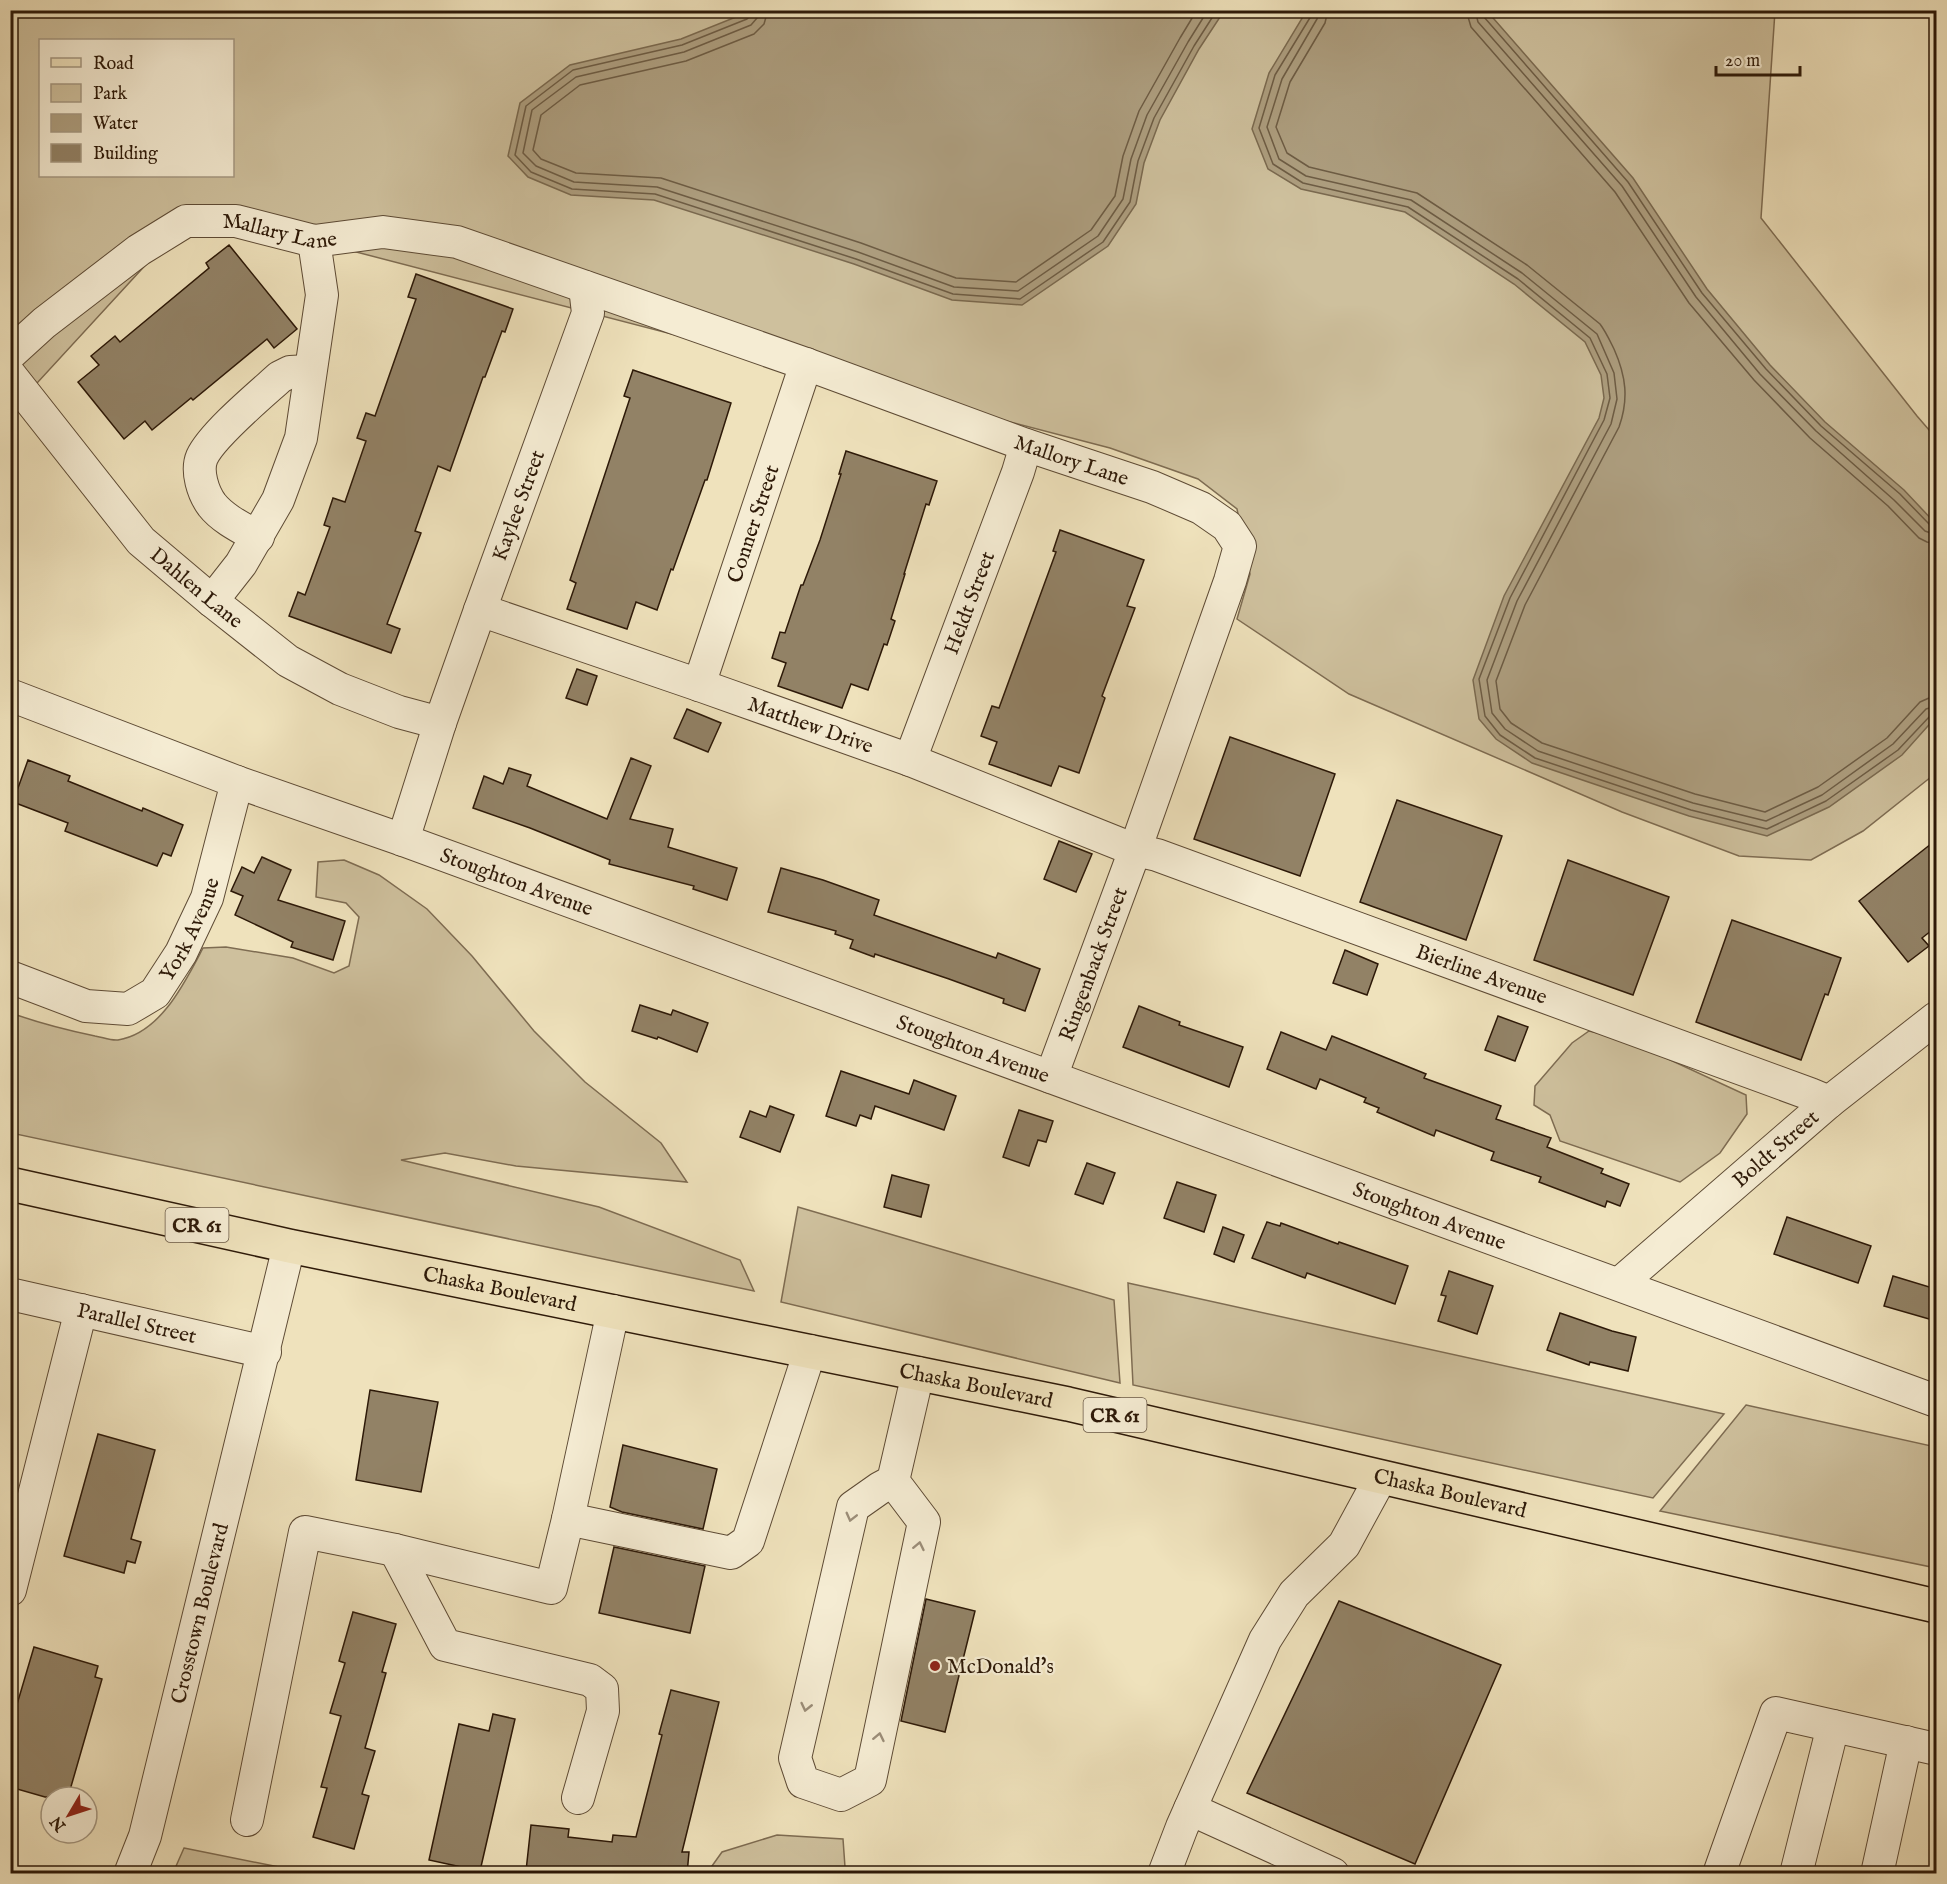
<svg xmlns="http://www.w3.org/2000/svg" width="1947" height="1884" font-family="'IM FELL English',serif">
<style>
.green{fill:#cec09d;stroke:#7e6c52;stroke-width:1.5;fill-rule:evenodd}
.water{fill:#ad9e7f;stroke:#7a694f;stroke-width:1.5}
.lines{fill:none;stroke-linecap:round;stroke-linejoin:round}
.shore{stroke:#6d5c44;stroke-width:1.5}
.building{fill:#928266;stroke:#2d1908;stroke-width:1.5}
.minor-casing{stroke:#5e4b35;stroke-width:34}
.major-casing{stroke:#2d1908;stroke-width:36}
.minor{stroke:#f5ecd3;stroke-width:32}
.major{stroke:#efe2bc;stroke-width:33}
.oneway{stroke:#9b8d78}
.poi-dot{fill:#8f2418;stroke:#f5ecd3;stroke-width:2}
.labels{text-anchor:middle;stroke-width:4.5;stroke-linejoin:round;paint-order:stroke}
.shield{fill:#f5ecd3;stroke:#695845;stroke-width:1.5}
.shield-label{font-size:20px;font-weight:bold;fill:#2d1908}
.street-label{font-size:21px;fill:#2d1908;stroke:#f5ecd3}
.poi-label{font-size:21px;fill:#2d1908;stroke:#f5ecd3;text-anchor:start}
</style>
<rect width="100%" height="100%" fill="#efe2bc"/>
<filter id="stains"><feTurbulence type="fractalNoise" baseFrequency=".00333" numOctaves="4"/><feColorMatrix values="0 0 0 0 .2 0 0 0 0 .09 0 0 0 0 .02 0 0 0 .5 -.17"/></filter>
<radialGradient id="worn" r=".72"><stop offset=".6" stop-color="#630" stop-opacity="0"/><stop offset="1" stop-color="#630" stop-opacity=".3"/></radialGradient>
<g class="green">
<path d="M10 11H1775L1761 218 1917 416 1936 438V773L1863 831 1811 860 1739 856 1622 812 1349 694 1237 619 1250 574 1237 509 1198 479 1110 448 314 241 186 221 27 394 10 375ZM40 40H232V176H40Z"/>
<path d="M344 860 379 875 427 909 472 956 534 1031 585 1082 661 1143 687 1182 516 1166 445 1153 401 1160 599 1207 740 1260 754 1291 11 1133V1013C39 1023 66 1030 95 1036 102 1037 111 1041 118 1040 161 1033 185 982 203 948L226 947 293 958 334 973 349 966 359 917 346 903 316 897 318 862Z"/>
<polygon points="1589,1031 1625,1039 1746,1095 1747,1114 1720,1153 1680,1182 1560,1141 1550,1115 1534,1105 1535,1086 1572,1043"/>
<polygon points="798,1207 1114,1300 1120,1383 781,1302"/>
<polygon points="1128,1283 1724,1414 1653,1498 1133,1385"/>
<polygon points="1746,1405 1936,1447 1936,1568 1660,1511"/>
<polygon points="777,1835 843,1839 845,1867 837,1874 707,1873 722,1852"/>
<polygon points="184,1848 309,1873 173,1873"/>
</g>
<g class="water">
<polygon points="1307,10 1487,11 1633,178 1707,289 1770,365 1825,422 1904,490 1936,524 1936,717 1902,755 1829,807 1767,836 1689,816 1532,763 1496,739 1479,719 1473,680 1504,596 1599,418 1604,398 1601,375 1585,342 1514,284 1405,212 1301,189 1268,169 1252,129 1269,73"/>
<polygon points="751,11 751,10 1224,11 1199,49 1160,120 1144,163 1136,204 1108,246 1022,305 952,300 854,264 654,200 571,195 528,177 508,156 520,103 570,65 681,39"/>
</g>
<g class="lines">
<g class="shore">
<polyline points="751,10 751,15 747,19 682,45 573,70 526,106 515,155 531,172 572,189 655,194 856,259 953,294 1020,299 1103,242 1130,202 1138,161 1154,118 1194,46 1217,10"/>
<polyline points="759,10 757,18 751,25 684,52 576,77 532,110 523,153 536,166 574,182 657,187 858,252 954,287 1018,291 1098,236 1123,199 1131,159 1147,115 1188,42 1208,10"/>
<polyline points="768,10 764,24 754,34 686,61 580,85 541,115 533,150 541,159 576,173 661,178 861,243 956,278 1016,282 1091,230 1115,196 1123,156 1139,111 1180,38 1197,10"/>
<polyline points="1311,10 1311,16 1275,75 1259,128 1273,164 1303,183 1408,207 1518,279 1590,338 1607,374 1610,398 1604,420 1510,598 1479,679 1485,716 1500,735 1535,758 1691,810 1767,829 1826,801 1898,750 1930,716 1936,714"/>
<polyline points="1319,10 1317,19 1282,79 1267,127 1279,159 1306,176 1411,200 1522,273 1597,334 1614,373 1617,399 1611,424 1517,601 1487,680 1492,713 1505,729 1538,751 1693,803 1766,821 1822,795 1893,744 1926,709 1936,706"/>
<path d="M1328 10 1325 23 1290 82 1276 127 1287 153 1309 167 1417 193 1527 265 1600 324C1606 332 1610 341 1614 349 1626 376 1629 399 1619 427L1525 605 1496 681 1500 709 1511 723 1542 743 1695 794 1765 812 1818 787 1887 738 1920 702 1929 698 1936 697"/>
<polyline points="1466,10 1471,27 1615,192 1689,303 1754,380 1810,438 1888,506 1919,538 1927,542 1936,544"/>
<polyline points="1475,10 1478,22 1622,186 1696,297 1760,374 1816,431 1894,500 1925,531 1936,535"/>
<polyline points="1483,10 1484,17 1628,182 1702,293 1766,369 1821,426 1900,494 1930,525 1936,527"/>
</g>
</g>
<g class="building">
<polygon points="229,245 297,329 274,348 267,339 193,400 191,398 152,430 145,421 124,439 78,382 99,365 91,356 115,336 120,342 209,268 206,263"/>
<polygon points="416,274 513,309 505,332 502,331 485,377 483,377 450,471 438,466 415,531 421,533 387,624 400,629 391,653 289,616 298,592 305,595 330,527 324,525 333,498 345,502 366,441 357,438 366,413 375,416 416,299 408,297"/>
<polygon points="633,370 731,403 707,480 705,480 673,570 671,569 657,610 636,602 627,629 567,609 576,583 570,580 630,398 624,396"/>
<polygon points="846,451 937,481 929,505 926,504 904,574 905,574 891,619 895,621 887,645 884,644 868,690 851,684 842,708 778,686 786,663 772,658 780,632 785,633 801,585 803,585 820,540 841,474 839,474"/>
<polygon points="1060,530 1144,560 1127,606 1135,608 1102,696 1105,698 1079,773 1059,766 1051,786 989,764 997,742 981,736 992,706 999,708 1056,552 1053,551"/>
<polygon points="577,669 597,676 587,705 566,698"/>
<polygon points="687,709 721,723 708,752 674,738"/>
<polygon points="1230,737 1335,774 1300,876 1194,839"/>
<polygon points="631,758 651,766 630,819 673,829 668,847 737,868 727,900 693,889 694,886 609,864 610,860 530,828 473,808 484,776 503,784 509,768 531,775 527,786 607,819"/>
<polygon points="28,760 70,776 68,781 142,811 143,808 183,825 171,856 163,853 157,866 65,831 68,823 13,802"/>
<polygon points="1397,800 1502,836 1466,940 1360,902"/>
<polygon points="1936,840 1936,927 1922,938 1929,946 1908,962 1859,901"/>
<polygon points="1059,841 1092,854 1076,892 1044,879"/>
<polygon points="262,857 291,870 278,900 345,921 333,960 291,947 293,942 235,915 243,896 231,891 242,867 254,873"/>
<polygon points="1568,860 1669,897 1633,995 1534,960"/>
<polygon points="781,868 823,880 879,900 874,915 996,958 998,953 1040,969 1025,1011 1003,1003 1004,999 949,979 875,954 874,957 850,948 853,940 835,934 836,931 768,912"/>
<polygon points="1732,920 1841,958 1828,995 1825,994 1801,1060 1696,1022"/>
<polygon points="1345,950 1378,964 1367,995 1333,983"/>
<polygon points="640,1005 671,1015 673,1010 708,1023 697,1052 658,1037 657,1039 632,1031"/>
<polygon points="1139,1006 1180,1022 1179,1025 1243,1047 1229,1087 1123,1047"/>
<polygon points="1498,1016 1528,1027 1515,1061 1485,1050"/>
<polygon points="1281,1032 1326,1050 1332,1036 1426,1074 1424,1078 1501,1106 1496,1119 1551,1138 1547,1147 1603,1169 1601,1173 1629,1184 1620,1206 1607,1201 1605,1207 1539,1182 1541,1177 1491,1160 1494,1152 1436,1130 1434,1136 1377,1112 1379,1108 1364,1102 1366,1098 1320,1079 1316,1089 1267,1069"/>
<polygon points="841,1071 909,1094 914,1080 956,1096 944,1130 875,1106 871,1119 860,1115 856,1126 826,1116"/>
<polygon points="770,1106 794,1115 780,1152 740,1137 750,1111 766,1117"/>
<polygon points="1019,1110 1053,1121 1046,1142 1038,1140 1029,1166 1003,1157"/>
<polygon points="1087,1163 1115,1173 1103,1204 1075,1194"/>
<polygon points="892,1175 929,1185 921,1217 884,1207"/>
<polygon points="1177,1182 1216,1195 1204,1232 1164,1218"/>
<polygon points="1787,1217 1871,1246 1858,1283 1774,1254"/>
<polygon points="1267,1222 1280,1226 1281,1223 1338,1244 1339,1242 1408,1266 1395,1304 1307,1273 1305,1278 1252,1258"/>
<polygon points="1223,1227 1244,1235 1234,1262 1214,1254"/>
<polygon points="1449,1271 1493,1286 1477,1334 1438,1321 1446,1296 1441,1295"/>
<polygon points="1893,1276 1936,1289 1936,1321 1884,1306"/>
<polygon points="1560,1313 1612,1331 1636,1337 1628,1371 1590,1362 1589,1365 1547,1350"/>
<polygon points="370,1390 438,1402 421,1492 356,1480"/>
<polygon points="98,1434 155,1450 131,1539 141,1542 135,1563 127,1561 124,1573 64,1556"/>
<polygon points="623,1445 717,1469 703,1529 622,1512 610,1507"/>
<polygon points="614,1547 705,1566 690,1633 599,1613"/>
<polygon points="926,1599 975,1611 945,1732 901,1721"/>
<polygon points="1339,1601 1501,1665 1415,1864 1247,1793"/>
<polygon points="353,1612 396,1624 382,1672 386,1673 365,1748 375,1751 362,1794 369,1796 354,1849 313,1837 327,1788 321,1787 341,1716 330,1713 345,1663 339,1661"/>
<polygon points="34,1647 98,1666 95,1677 102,1679 68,1797 45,1797 10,1787 10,1728"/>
<polygon points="671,1690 719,1702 682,1852 689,1852 687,1874 548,1874 526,1871 531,1825 569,1829 568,1837 612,1842 613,1835 636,1837 662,1735 659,1734"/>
<polygon points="493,1714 515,1719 480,1871 429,1860 459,1724 489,1731"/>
</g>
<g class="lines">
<defs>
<g id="minor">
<path id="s1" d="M10 354 44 323 139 250 186 221H236L314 241 383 232 457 242 806 364 1026 445 1152 487 1201 508 1227 526 1240 546 1230 581 1135 850 1051 1077"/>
<path id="s2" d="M10 375 141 541 212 601 288 661 340 689 399 712 440 723"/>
<path d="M258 537C242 528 223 519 212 505 203 493 196 471 202 457 212 435 260 395 280 377L290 372 309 371"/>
<polyline points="212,601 241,564 278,500 301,438 322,295 314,241"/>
<path id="s3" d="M480 610 699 685 910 760 1135 850 1157 855 1810 1094 1829 1102"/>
<path id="s4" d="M699 685 806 364"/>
<path id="s5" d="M10 695 237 782 403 840 1936 1401"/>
<path id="s6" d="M910 760 1018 472 1026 445"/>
<path id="s7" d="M403 840 440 723 480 610 588 313 585 287"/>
<path id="s8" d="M10 977 86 1006 128 1009 155 993 181 953 207 898 237 782"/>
<path id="s9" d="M1619 1284 1829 1102 1936 1018"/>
<path id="s10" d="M10 1294 265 1352"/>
<polyline points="893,1481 880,1488 853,1507 795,1758 803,1782 841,1795 870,1780 924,1522 893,1481 918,1373"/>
<polyline points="568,1519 731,1553 748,1541 810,1351"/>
<polyline points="395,1550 445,1645 590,1680 602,1689 603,1711 578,1798"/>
<polyline points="10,1590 81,1310"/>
<polyline points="1190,1809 1333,1874"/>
<polyline points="247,1820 305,1532 395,1550 551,1588 568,1519 613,1311"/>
<path id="s11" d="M130 1874 145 1836 289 1246"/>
<polyline points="1164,1874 1182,1827 1265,1640 1294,1594 1344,1545 1381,1477"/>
<polyline points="1719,1874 1776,1713 1936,1749"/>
<polyline points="1796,1874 1833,1726"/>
<polyline points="1877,1874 1906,1742"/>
</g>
<g id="major">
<path id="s12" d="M10 1184 289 1246 1068 1404 1936 1606"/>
</g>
</defs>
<use href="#minor" class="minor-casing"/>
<use href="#major" class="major-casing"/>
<use href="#minor" class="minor"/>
<use href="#major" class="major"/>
</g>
<defs><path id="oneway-chevron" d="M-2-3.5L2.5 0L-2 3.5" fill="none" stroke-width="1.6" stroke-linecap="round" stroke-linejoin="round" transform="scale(1.5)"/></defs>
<g class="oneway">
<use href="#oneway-chevron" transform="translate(851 1517) rotate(104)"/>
<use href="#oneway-chevron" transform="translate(919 1546) rotate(-78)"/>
<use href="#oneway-chevron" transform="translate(806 1707) rotate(103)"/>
<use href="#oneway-chevron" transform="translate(879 1737) rotate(-78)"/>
</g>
<circle class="poi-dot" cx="935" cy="1666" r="6"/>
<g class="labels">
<g class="shield">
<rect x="165.5" y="1208" width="63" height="34" rx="4.5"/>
<rect x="1083.5" y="1398" width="63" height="34" rx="4.5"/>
</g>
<g class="shield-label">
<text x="197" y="1232">CR 61</text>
<text x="1115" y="1422">CR 61</text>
</g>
<g class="street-label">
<text dy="7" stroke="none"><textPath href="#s1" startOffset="316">Mallary Lane</textPath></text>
<text dy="7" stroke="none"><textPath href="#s1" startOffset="1148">Mallory Lane</textPath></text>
<text dy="7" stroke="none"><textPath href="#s7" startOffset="354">Kaylee Street</textPath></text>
<text dy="7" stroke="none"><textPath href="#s4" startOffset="170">Conner Street</textPath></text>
<text dy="7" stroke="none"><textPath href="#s2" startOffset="284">Dahlen Lane</textPath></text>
<text dy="7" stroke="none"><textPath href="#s6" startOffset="168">Heldt Street</textPath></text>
<text dy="7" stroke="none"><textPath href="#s3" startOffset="350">Matthew Drive</textPath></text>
<text dy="7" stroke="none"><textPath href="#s5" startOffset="540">Stoughton Avenue</textPath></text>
<text dy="7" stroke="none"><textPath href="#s8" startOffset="228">York Avenue</textPath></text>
<text transform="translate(1093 964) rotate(-70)" y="7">Ringenback Street</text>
<text dy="7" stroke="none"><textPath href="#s3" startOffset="1066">Bierline Avenue</textPath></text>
<text dy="7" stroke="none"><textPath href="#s5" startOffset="1026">Stoughton Avenue</textPath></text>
<text dy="7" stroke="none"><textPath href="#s9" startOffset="207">Boldt Street</textPath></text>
<text dy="7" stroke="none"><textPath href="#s5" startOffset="1512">Stoughton Avenue</textPath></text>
<text dy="7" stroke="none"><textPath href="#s12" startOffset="501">Chaska Boulevard</textPath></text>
<text dy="7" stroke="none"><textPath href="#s10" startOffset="130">Parallel Street</textPath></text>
<text dy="7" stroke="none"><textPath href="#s12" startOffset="987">Chaska Boulevard</textPath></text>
<text dy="7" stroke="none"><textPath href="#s12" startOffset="1473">Chaska Boulevard</textPath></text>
<text dy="7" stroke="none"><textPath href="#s11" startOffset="270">Crosstown Boulevard</textPath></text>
</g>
<g class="poi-label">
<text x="947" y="1673">McDonald's</text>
</g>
</g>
<rect width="1947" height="1884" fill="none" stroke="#efe2bc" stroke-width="36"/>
<rect x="12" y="12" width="1923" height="1860" fill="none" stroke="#2d1908" stroke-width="3"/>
<rect x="18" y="18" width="1911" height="1848" fill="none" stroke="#2d1908" stroke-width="1.5"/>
<rect x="39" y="39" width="195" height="138" fill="#f5ecd3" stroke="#a59882" stroke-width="1.5"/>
<rect x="51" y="58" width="30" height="9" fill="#efe2bc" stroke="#a59882" stroke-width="1.5"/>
<text x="93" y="69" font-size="18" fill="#2d1908">Road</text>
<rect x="51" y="84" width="30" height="18" fill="#cec09d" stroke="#a59882" stroke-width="1.5"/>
<text x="93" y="99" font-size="18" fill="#2d1908">Park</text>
<rect x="51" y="114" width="30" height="18" fill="#ad9e7f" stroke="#a59882" stroke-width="1.5"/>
<text x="93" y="129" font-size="18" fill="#2d1908">Water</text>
<rect x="51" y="144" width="30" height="18" fill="#928266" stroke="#a59882" stroke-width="1.5"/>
<text x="93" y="159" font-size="18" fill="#2d1908">Building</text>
<g transform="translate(69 1815) rotate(231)"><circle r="28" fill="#f5ecd3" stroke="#a59882" stroke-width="1.5"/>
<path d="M0-4.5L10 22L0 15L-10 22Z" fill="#8f2418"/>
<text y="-9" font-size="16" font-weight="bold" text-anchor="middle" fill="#2d1908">N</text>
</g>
<path d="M1716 66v9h84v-9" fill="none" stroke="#2d1908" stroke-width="3"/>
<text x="1725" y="66" font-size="18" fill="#2d1908" stroke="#f5ecd3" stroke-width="4.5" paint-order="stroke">20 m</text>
<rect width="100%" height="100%" filter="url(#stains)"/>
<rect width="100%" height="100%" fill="url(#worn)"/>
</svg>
